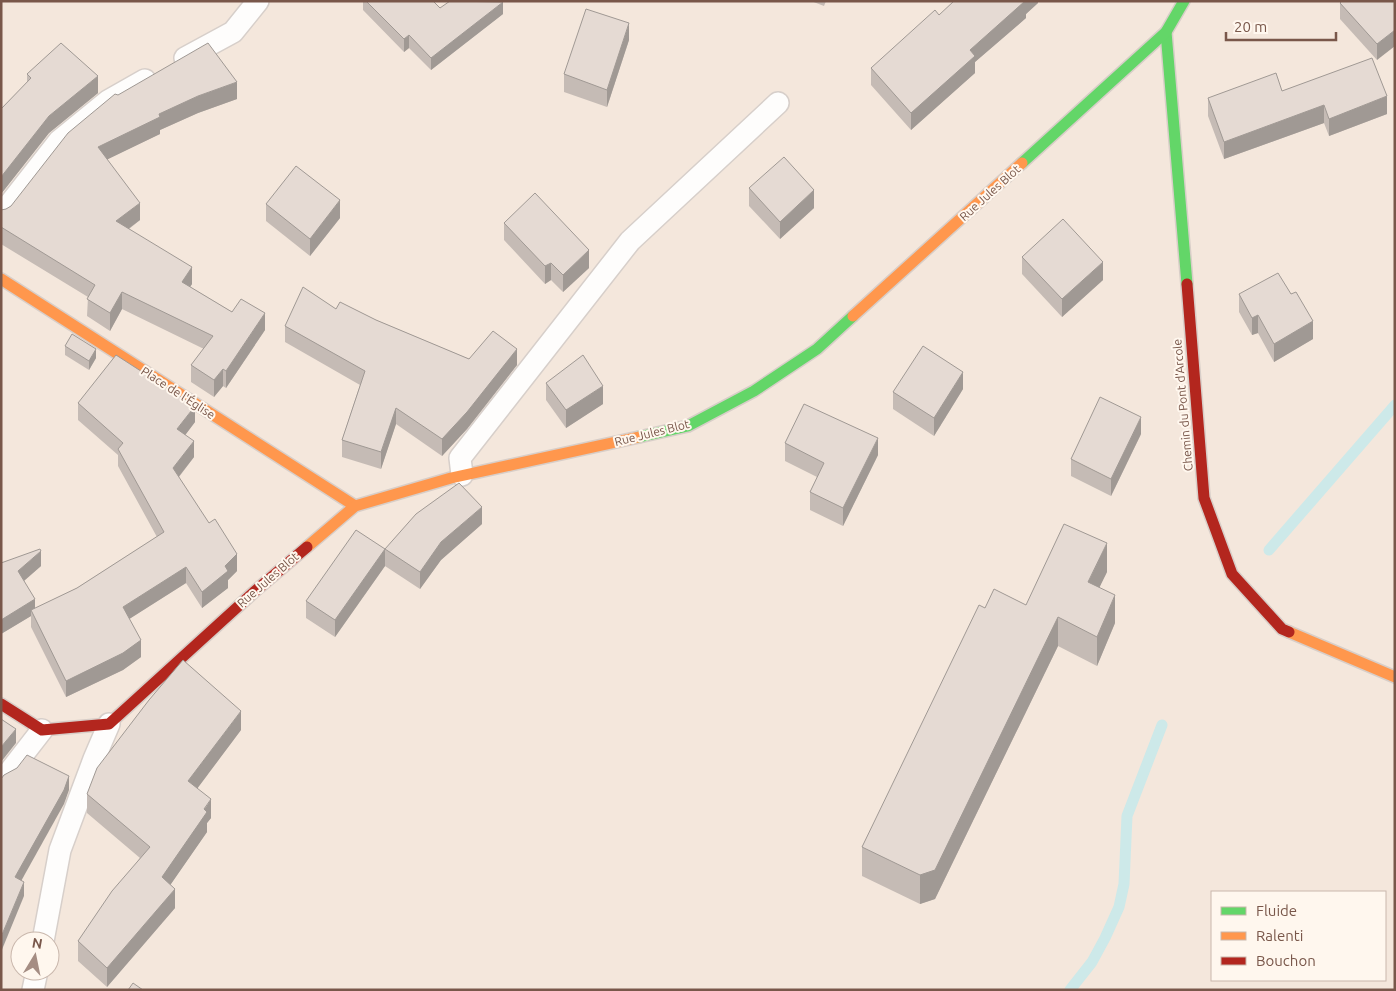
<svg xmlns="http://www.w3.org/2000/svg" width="1396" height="991" font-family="Ubuntu,sans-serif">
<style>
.residential{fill:#f4e7dc;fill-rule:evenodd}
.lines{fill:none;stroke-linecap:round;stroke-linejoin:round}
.stream{stroke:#cde9e9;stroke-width:11}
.lane-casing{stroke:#d7cfca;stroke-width:24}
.fast-casing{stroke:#d8cec8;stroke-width:14}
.slow-casing{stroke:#d8cec8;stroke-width:14}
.jam-casing{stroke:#d8cec8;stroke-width:14}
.lane{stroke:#fefdfc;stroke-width:21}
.fast{stroke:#63d668;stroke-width:11}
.slow{stroke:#ff974d;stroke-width:11}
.jam{stroke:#b3261e;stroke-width:11}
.wall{fill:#c5bbb5}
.shaded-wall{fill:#a09994}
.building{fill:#e5dad3;stroke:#a09994}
.labels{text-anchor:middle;stroke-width:4;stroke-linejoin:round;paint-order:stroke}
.street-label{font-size:12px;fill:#79574a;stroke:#fff7ee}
</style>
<rect width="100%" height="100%" fill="#f8f2ec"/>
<path class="residential" d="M1 1H1395V990H1ZM1212 892H1385V980H1212ZM20 941H50V971H20Z"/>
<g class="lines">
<g class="stream">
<polyline points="1269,550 1395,405"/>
<polyline points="1070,990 1092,962 1105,938 1119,907 1124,884 1127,816 1162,725"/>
</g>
<defs>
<g id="lane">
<polyline points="185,58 233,32 258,1"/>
<polyline points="1,215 59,141 108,101 145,80"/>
<polyline points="462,475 460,458 630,241 778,103"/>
<polyline points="1,778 7,775 42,730"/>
<polyline points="43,941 60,850 94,759 109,724"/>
<polyline points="33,990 37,971"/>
</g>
<g id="fast">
<polyline points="1166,32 1187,284"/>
<polyline points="1022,163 1166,32 1184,1"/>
<polyline points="639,437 688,426 754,391 817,349 853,316"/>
</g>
<g id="slow">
<polyline points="1,279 355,506"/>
<polyline points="853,316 1022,163"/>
<polyline points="307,547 355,506 451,478 639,437"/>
<polyline points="1289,632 1395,677"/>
</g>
<g id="jam">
<polyline points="1187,284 1204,498 1232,574 1282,629 1289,632"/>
<polyline points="1,704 42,730 109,724 254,592 307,547"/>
</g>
</defs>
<use href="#lane" class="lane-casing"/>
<use href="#fast" class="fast-casing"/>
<use href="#slow" class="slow-casing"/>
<use href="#jam" class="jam-casing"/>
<use href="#lane" class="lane"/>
<use href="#fast" class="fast"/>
<use href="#slow" class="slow"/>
<use href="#jam" class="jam"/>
</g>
<g class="wall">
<polygon points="363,1 433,1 440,8 503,14 431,70 409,48 404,52 363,10"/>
<polygon points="811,1 826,1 824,6"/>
<polygon points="1038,1 1038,3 1026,14 1026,18 975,62 975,73 911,130 871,85 871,68 939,15"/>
<polygon points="1395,1 1377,60 1340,19 1340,3"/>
<polygon points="629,40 607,107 564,92 564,74"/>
<polygon points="27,74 98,93 49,133 1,194 1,109 27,83"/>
<polygon points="1282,91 1387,114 1329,136 1324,123 1224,159 1208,116 1208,98"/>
<polygon points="118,95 237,99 198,113 160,130 160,134 107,159 140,220 129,229 192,284 190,287 232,312 265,330 226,388 223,386 214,397 191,382 191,365 204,349 122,309 110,331 87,316 88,297 1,244 1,210 6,209 11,206"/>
<polygon points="749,188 814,208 780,239 749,206"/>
<polygon points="266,204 340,218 310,256 266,221"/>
<polygon points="504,223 589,268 563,292 551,280 545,284 504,240"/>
<polygon points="1022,257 1103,280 1062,317 1022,274"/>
<polygon points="1239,294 1313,339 1274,362 1258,333 1252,335 1239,312"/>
<polygon points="336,309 376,320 469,359 517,365 467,429 442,456 396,424 381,469 342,457 342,440 360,385 285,342 285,326"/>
<polygon points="65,346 96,358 89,370 65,355"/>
<polygon points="546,383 603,404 566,428 546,400"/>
<polygon points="963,389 934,436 893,409 893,392"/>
<polygon points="78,403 195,422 185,435 194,457 179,477 237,571 228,580 228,588 202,608 186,583 129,619 141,657 123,670 66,697 31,627 31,616 1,634 1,563 41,566 24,581 35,609 77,588 157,537 118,466 118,455 78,420"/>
<polygon points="1141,434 1111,496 1071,476 1071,459"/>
<polygon points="785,443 878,455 843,526 810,510 810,492 817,477 785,461"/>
<polygon points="482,524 441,560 420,589 385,566 335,637 306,618 306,601 385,549"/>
<polygon points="1107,572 1099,587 1115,623 1097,666 1058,646 935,899 920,904 862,876 862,847 985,608 1026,605"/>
<polygon points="241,730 197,788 211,818 207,823 207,832 170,885 175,908 107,987 78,961 78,941 140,858 87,813 87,794"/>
</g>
<g class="shaded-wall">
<polygon points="1024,1 1038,1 1038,3 1026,14 1026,18 975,62 975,73 911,130 911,113 970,50"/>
<polygon points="503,2 503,14 431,70 431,58"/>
<polygon points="629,23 629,40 607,107 607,90"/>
<polygon points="1395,30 1395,46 1377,60 1377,44"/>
<polygon points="409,35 409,48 404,52 404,39"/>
<polygon points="98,76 98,93 49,133 1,194 1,177 49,116"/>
<polygon points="237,82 237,99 198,113 160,130 160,134 98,164 98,147 159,114 198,96"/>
<polygon points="1387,96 1387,114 1329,136 1329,119"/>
<polygon points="1324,105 1324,123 1224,159 1224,142"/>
<polygon points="814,190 814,208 780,239 780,222"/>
<polygon points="340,200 340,218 310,256 310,239"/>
<polygon points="140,203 140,220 116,238 116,221"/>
<polygon points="589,250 589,268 563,292 563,275"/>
<polygon points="1103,262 1103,280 1062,317 1062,299"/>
<polygon points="551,263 551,280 545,284 545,266"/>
<polygon points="192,267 192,284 182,299 182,282"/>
<polygon points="122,292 122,309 110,331 110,313"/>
<polygon points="265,313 265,330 226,388 226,371"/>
<polygon points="1258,315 1258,333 1252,335 1252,318"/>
<polygon points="1313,321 1313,339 1274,362 1274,344"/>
<polygon points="96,349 96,358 89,370 89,361"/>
<polygon points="517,349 517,365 467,429 442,456 442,439"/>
<polygon points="223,369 223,386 214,397 214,380"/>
<polygon points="963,372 963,389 934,436 934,418"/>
<polygon points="603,386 603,404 566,428 566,410"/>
<polygon points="195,406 195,422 177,446 177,429"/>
<polygon points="396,408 396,424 381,469 381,452"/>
<polygon points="1141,417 1141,434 1111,496 1111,479"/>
<polygon points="878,438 878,455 843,526 843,508"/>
<polygon points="194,441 194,457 173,484 173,468"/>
<polygon points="482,507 482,524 441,560 420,589 420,572 441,542"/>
<polygon points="1107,543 1107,572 1088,611 1088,582"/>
<polygon points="385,549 385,566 335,637 335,620"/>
<polygon points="41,551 41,566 18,586 18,571"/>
<polygon points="237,554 237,571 228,580 228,588 202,608 202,592 225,566"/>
<polygon points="186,567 186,583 123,623 123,607"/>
<polygon points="1115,595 1115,623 1097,666 1097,637"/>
<polygon points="35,599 35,614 31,610 31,616 1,634 1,620"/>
<polygon points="1058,617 1058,646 935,899 920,904 920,875"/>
<polygon points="141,640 141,657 123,670 66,697 66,681"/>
<polygon points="241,711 241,730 188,801 188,781"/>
<polygon points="16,729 16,743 1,762 1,747"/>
<polygon points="69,776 69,790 64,804 15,892 15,877"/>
<polygon points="211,799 211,818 207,823 207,832 162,897 162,877"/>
<polygon points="24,882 24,896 1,952 1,937"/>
<polygon points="175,889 175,908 107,987 107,968"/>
</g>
<g class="building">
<polygon points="366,1 433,1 440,8 450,1 503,2 431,58 409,35 404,39"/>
<polygon points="954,1 1025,1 970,50 975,56 911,113 871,68 935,10 939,15"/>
<polygon points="1342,1 1395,1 1395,30 1377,44 1340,3"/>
<polygon points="586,9 629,23 607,90 564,74"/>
<polygon points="61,43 98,76 49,116 1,177 1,109 31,78 27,74"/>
<polygon points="208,43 237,82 198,96 159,114 160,117 98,147 140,203 116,221 192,267 182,282 232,312 241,299 265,313 226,371 223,369 214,380 191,365 213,336 122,292 110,313 87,299 95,285 1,227 1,210 6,209 11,206 68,133 115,94 118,95"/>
<polygon points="1372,58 1387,96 1329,119 1324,105 1224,142 1208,98 1276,73 1282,91"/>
<polygon points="784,157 814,190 780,222 749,188"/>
<polygon points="296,166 340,200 310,239 266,204"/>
<polygon points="535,193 589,250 563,275 551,263 545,266 504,223"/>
<polygon points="1063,219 1103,262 1062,299 1022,257"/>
<polygon points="1278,273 1291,294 1296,292 1313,321 1274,344 1258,315 1252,318 1239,294"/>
<polygon points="303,287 336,309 340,302 376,320 469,359 493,331 517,349 467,412 442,439 396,408 381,452 342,440 365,371 285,326"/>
<polygon points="72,334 96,349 89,361 65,346"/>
<polygon points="923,346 963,372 934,418 893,392"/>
<polygon points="116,355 195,406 177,429 194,441 173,468 209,523 215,519 237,554 225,566 228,571 202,592 186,567 123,607 141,640 123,653 66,681 31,610 77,588 164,532 118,449 123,443 78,403"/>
<polygon points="583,355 603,386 566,410 546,383"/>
<polygon points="1100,397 1141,417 1111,479 1071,459"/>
<polygon points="804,404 878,438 843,508 810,492 824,463 785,443"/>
<polygon points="459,483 482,507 441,542 420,572 385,549 416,514"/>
<polygon points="1064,524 1107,543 1088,582 1115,595 1097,637 1058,617 935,870 920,875 862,847 979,605 985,608 994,589 1026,605"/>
<polygon points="356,530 385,549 335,620 306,601"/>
<polygon points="40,549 41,551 18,571 35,599 1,620 1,563"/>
<polygon points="183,660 241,711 188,781 211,799 204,809 207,812 162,877 175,889 107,968 78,941 112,891 150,847 87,794 97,768 149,700"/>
<polygon points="1,719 16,729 1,747"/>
<polygon points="27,755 69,776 64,790 15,877 24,882 1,937 1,779 4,775 17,768"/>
<polygon points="133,983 143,990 128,990"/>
</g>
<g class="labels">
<g class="street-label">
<text transform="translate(990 193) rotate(-42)" y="4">Rue Jules Blot</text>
<text transform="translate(178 393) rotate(33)" y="4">Place de l'Église</text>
<text transform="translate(1183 405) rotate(-95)" y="4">Chemin du Pont d'Arcole</text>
<text transform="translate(652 433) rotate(-14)" y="4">Rue Jules Blot</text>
<text transform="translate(268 580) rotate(-41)" y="4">Rue Jules Blot</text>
</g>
</g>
<rect width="1396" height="991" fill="none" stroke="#79574a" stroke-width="5"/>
<rect x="1211" y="891" width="175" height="90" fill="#fff7ee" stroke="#c9b7ac"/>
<rect x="1221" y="907" width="25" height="8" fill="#63d668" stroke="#c9b7ac"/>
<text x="1256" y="916" font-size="15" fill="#79574a">Fluide</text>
<rect x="1221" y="932" width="25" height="8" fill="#ff974d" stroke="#c9b7ac"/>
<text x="1256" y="941" font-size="15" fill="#79574a">Ralenti</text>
<rect x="1221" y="957" width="25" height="8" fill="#b3261e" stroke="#c9b7ac"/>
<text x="1256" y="966" font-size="15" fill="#79574a">Bouchon</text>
<g transform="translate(35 956) rotate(10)"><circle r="24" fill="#fff7ee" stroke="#c9b7ac"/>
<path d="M0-4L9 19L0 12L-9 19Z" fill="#a58d83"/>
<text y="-8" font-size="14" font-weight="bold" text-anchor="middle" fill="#79574a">N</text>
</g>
<path d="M1226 32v8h110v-8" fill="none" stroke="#79574a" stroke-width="2.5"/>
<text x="1234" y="32" font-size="15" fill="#79574a" stroke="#fff7ee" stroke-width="4" paint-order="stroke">20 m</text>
</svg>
